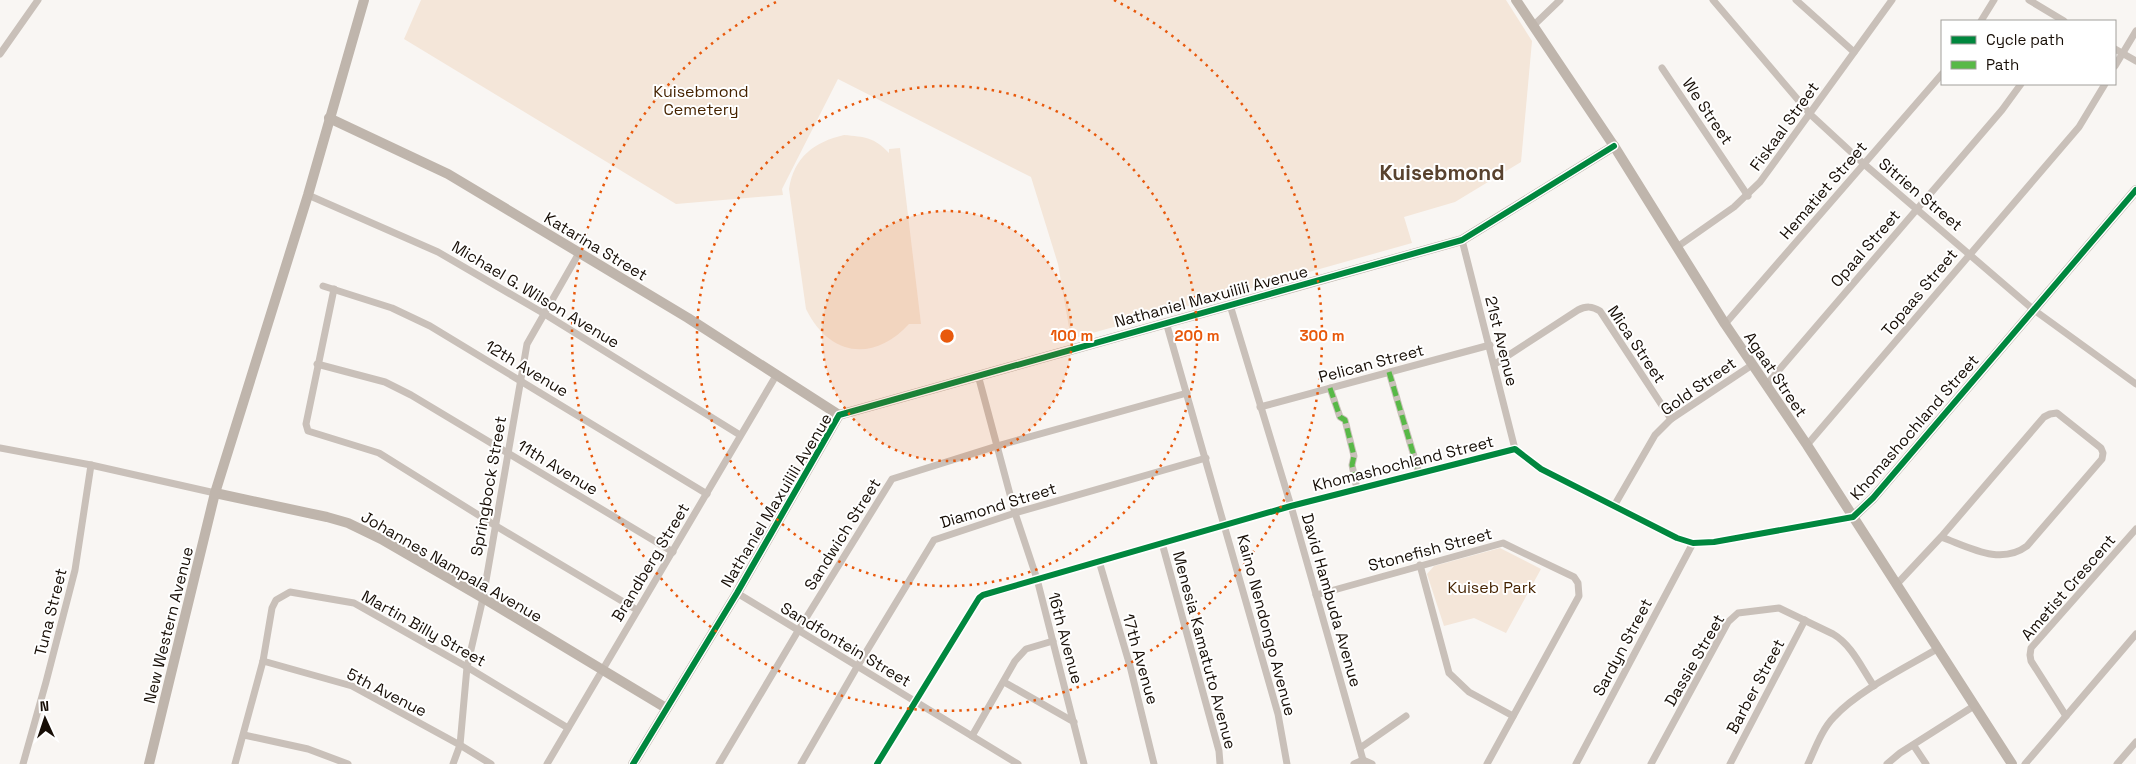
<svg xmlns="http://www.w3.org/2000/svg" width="2136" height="764" font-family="'Space Grotesk',sans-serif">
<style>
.green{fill:#f4e6d9}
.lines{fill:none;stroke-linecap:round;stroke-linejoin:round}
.street{stroke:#c9c0b9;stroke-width:7}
.secondary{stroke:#bfb5ac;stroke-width:10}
.quiet{stroke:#58b947;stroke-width:5;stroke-dasharray:10 5;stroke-linecap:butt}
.cycleway-casing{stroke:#fff;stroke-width:9}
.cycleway{stroke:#00873e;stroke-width:6}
.ring{fill:none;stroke:#e8590c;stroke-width:2.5;stroke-dasharray:2.5 5}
.labels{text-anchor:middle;stroke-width:4;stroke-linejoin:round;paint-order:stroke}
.park-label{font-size:16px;fill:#452300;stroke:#fff}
.street-label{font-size:16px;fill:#170e06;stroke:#fff}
.district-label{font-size:21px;font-weight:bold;fill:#58422e;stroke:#fff}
.centre{fill:#e8590c;stroke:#fff;stroke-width:2.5}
.ring-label{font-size:15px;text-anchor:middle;font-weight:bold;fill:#e8590c;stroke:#fff;stroke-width:4;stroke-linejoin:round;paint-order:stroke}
</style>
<rect width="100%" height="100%" fill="#f9f6f3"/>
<g class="green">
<polygon points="421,0 1506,0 1532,41 1521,162 1455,202 1404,217 1412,243 1071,339 1058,264 1031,177 838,79 782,189 783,195 676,204 404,39"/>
<path d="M844 135C865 137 874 137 889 153V149L900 148 921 324H909C873 363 829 356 806 309L789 189C794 157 814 142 844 135Z"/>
<polygon points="1500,548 1541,569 1506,633 1474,618 1444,626 1427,574 1434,566"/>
</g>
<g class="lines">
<g class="street">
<polyline points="1713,0 1811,115 1864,164 2034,310 2136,384"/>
<polyline points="1796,0 1854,52"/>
<polyline points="2029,0 2064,21"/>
<polyline points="1981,21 1994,0"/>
<polyline points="1533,26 1560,0"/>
<polyline points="2115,49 2136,61"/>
<polyline points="0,54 38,0"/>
<polyline points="2115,66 2136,31"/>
<polyline points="1662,68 1748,196"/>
<polyline points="308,195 438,252 543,313 740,435"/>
<polyline points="1462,240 1515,449"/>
<polyline points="1677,247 1734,207 1760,182 1892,0"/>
<polyline points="323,286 392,308 430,326 707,494"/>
<polyline points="334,289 306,424 308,431 379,453 496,526 637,610"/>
<polyline points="1230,305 1291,506 1363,760"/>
<polyline points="1166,322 1278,714 1287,764"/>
<polyline points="1725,324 1942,74"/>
<polyline points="317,364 385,382 411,395 673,552"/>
<path d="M1495 364 1578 310C1586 306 1592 306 1600 311L1671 419"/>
<polyline points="1389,372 1419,473"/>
<polyline points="978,375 1015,513 1037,579 1084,764"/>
<polyline points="1767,384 2002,110 2021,84"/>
<polyline points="1330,388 1340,417 1345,420 1354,456 1352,465 1357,489"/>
<polyline points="1260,407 1490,345"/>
<polyline points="1807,445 2079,127 2105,84"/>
<polyline points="0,448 91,465 215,493"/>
<polyline points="1614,506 1655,435 1671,419 1752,365"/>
<polyline points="1162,543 1219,751 1220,764"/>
<polyline points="1099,561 1130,666 1154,764"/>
<polyline points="1420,565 1449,673 1469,692 1513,716"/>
<path d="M1896 585 1941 537 2044 417 2050 414 2057 413 2101 448 2103 453 2102 459 2027 546C2000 566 1969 547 1941 537"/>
<polyline points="737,593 1018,764"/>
<polyline points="1316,595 1503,543 1574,577 1578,583 1579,596 1487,764"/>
<polyline points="263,661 352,686 460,745 491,764"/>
<polyline points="1004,682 1074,722"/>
<polyline points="2066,716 2031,661 2030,655 2031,648 2136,529"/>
<polyline points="244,735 308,749 348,764"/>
<polyline points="972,736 1015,661 1026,649 1053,641"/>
<polyline points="1914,746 1926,764"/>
<polyline points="1360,748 1406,716"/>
<polyline points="1363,760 1372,764"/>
<polyline points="23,764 46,682 75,570 91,465"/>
<polyline points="235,764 263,661 272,608 276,600 290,592 354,603 467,667 568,728"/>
<polyline points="453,764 460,745 467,667 483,598 527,344 579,253"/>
<polyline points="547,764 777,374"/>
<polyline points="719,764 798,631 892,479 997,446 1187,393"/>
<polyline points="801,764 857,667 934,540 1015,513 1206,458"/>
<polyline points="877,764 979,598 983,595 1291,506 1515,449 1541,469 1677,538 1693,543 1714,542 1853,517"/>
<polyline points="1354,764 1363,760"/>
<polyline points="1576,764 1693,543"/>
<path d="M1651 764 1728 622 1738 613 1779 608 1833 634C1852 645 1862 669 1874 686"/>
<polyline points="1730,764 1805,620"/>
<path d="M1808 764C1815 749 1822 729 1834 717 1859 690 1905 668 1937 649"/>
<polyline points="1887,764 1900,753 1974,706"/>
<polyline points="2025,764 2136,634"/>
<polyline points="2117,764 2136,742"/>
</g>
<g class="secondary">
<polyline points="1516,0 1614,146 1725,324 1807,445 2012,764"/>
<polyline points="329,118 448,174 688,318 839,415"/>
<polyline points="215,493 327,517 348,523 381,539 483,598 666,708"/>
<polyline points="1853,517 1873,498 2136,190"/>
<polyline points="149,764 215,493 308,195 364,0"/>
<polyline points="633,764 737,593 839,415 1462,240 1614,146"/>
</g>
<g class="quiet">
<polyline points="1389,372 1419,473"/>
<polyline points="1330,388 1340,417 1345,420 1354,456 1352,465 1357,489"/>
</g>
<defs>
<g id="cycleway">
<polyline points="633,764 737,593 839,415 1462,240 1614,146"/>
<polyline points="877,764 979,598 983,595 1291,506 1515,449 1541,469 1677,538 1693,543 1714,542 1853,517 1873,498 2136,190"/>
</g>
</defs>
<use href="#cycleway" class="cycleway-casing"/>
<use href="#cycleway" class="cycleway"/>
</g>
<circle cx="947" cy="336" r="125" fill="#e8590c" fill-opacity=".12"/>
<g class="ring">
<circle cx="947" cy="336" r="125"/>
<circle cx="947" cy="336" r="250"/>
<path d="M1114 0A375 375 0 1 1 780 0"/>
</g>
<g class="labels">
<g class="park-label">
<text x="701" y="97">Kuisebmond<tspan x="701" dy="18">Cemetery</tspan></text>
<text x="1492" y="593">Kuiseb Park</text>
</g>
<g class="street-label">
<text transform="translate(1708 111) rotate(56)" y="6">We Street</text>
<text transform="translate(1784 126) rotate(-54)" y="6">Fiskaal Street</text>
<text transform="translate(1823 190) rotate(-49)" y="6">Hematiet Street</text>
<text transform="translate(1921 194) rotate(40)" y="6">Sitrien Street</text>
<text transform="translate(596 246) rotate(31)" y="6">Katarina Street</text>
<text transform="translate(1865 248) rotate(-49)" y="6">Opaal Street</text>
<text transform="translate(1919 292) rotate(-50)" y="6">Topaas Street</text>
<text transform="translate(536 294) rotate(31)" y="6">Michael G. Wilson Avenue</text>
<text transform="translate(1211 296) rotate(-15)" y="6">Nathaniel Maxuilili Avenue</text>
<text transform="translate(1502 341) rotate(76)" y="6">21st Avenue</text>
<text transform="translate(1637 344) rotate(56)" y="6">Mica Street</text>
<text transform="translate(1371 363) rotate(-15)" y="6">Pelican Street</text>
<text transform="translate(527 368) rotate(31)" y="6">12th Avenue</text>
<text transform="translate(1776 374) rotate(56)" y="6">Agaat Street</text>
<text transform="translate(1698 386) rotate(-35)" y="6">Gold Street</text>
<text transform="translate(1914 427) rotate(-49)" y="6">Khomashochland Street</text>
<text transform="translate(1403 463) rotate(-14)" y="6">Khomashochland Street</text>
<text transform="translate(558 467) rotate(31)" y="6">11th Avenue</text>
<text transform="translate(488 486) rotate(-80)" y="6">Springbock Street</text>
<text transform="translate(776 500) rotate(-59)" y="6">Nathaniel Maxuilili Avenue</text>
<text transform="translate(998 505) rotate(-17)" y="6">Diamond Street</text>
<text transform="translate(842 534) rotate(-58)" y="6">Sandwich Street</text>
<text transform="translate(1430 549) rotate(-15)" y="6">Stonefish Street</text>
<text transform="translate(650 562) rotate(-59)" y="6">Brandberg Street</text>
<text transform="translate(452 566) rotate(30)" y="6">Johannes Nampala Avenue</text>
<text transform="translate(2068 587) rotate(-49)" y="6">Ametist Crescent</text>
<text transform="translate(1332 600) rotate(74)" y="6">David Hambuda Avenue</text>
<text transform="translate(50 612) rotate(-76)" y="6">Tuna Street</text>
<text transform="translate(168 625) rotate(-76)" y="6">New Western Avenue</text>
<text transform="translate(1267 625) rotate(75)" y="6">Kaino Nendongo Avenue</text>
<text transform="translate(424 628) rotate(29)" y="6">Martin Billy Street</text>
<text transform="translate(1066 638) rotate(75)" y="6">16th Avenue</text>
<text transform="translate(846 644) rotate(31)" y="6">Sandfontein Street</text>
<text transform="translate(1622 647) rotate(-62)" y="6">Sardyn Street</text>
<text transform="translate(1205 650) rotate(75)" y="6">Menesia Kamatuto Avenue</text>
<text transform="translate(1141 659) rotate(74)" y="6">17th Avenue</text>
<text transform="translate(1694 660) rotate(-60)" y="6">Dassie Street</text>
<text transform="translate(1755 686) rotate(-62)" y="6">Barber Street</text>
<text transform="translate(387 692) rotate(27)" y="6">5th Avenue</text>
</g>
<g class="district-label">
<text x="1442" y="180">Kuisebmond</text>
</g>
</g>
<circle cx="947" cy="336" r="8" class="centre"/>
<g class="ring-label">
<text x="1072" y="341">100 m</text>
<text x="1197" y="341">200 m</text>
<text x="1322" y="341">300 m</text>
</g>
<rect x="1941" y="20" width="175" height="65" fill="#ffffff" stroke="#a29f9b"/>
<rect x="1951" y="36" width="25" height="8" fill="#00873e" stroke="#a29f9b"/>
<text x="1986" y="45" font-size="15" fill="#170e06">Cycle path</text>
<rect x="1951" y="61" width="25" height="8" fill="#58b947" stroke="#a29f9b"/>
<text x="1986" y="70" font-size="15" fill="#170e06">Path</text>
<g transform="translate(45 719) rotate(357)" stroke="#ffffff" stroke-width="4" paint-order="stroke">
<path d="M0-4L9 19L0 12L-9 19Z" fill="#170e06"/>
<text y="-8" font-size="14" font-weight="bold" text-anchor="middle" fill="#170e06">N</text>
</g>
</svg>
